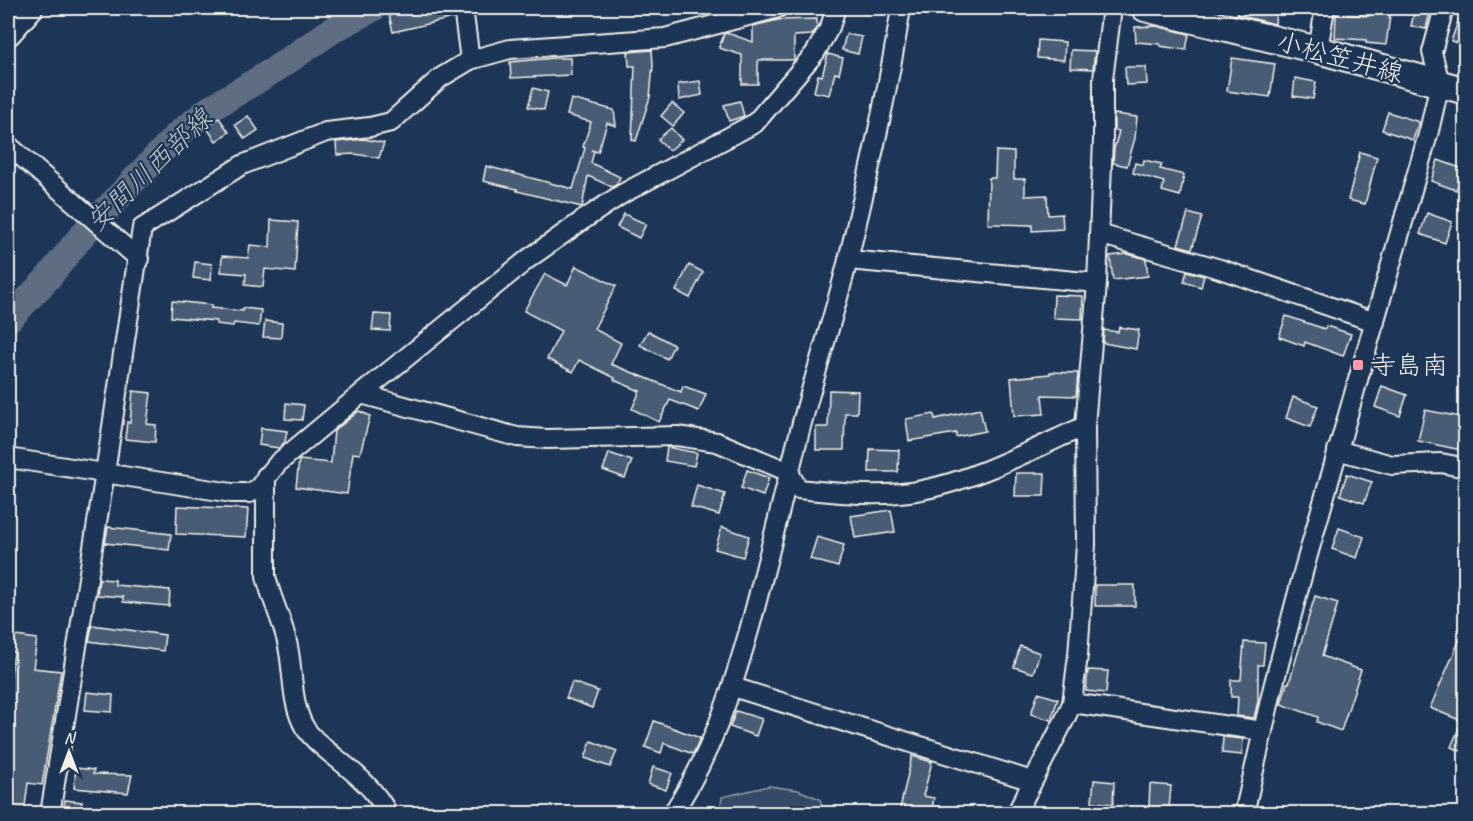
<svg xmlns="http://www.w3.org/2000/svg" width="1473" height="821" font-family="Caveat,'Klee One',sans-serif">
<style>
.green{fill:#354a67;stroke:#949ea8;stroke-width:1.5}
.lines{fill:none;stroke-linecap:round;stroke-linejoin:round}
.river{stroke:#5e6d82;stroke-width:27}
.building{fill:#485b74;stroke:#f4f1e8;stroke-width:1.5}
.street-casing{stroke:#f4f1e8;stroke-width:22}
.secondary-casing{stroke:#f4f1e8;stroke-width:30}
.street{stroke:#1d3557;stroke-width:18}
.secondary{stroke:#1d3557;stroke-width:26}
.poi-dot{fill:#ff9aa2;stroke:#1d3557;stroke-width:2}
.labels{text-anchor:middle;stroke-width:4.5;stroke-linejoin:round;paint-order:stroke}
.street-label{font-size:26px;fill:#f4f1e8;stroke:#1d3557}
.poi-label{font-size:26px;fill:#f4f1e8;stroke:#1d3557;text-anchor:start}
.water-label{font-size:27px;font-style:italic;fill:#c0c3c4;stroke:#1d3557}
</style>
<rect width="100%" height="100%" fill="#1d3557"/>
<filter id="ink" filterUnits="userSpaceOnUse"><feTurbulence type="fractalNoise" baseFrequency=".0167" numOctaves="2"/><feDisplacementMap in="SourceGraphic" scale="12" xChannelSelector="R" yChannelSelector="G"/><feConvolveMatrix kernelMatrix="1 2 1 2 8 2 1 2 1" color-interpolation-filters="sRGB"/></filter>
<g filter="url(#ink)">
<polygon class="green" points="769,786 798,790 820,799 824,813 720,813 722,797"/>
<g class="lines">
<polyline class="river" points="8,320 47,279 84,233 177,135 208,110 274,70 334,29 374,8"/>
</g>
<g class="building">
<polygon points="398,8 452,8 453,18 393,32 388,10"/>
<polygon points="1264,8 1276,9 1275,24 1237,15 1238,9 1264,11"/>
<polygon points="1370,8 1391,8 1386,45 1366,43 1366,40 1335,38 1336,14 1369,16"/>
<polygon points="1463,8 1466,8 1466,46 1451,41"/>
<polygon points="1415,9 1430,12 1426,29 1411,26"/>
<polygon points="817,19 817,28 812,35 794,36 794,60 758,60 758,84 742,84 742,55 719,48 724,34 727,33 753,42 753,26 778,20"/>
<polygon points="1156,26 1189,34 1186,50 1160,46 1160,44 1136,42 1135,27"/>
<polygon points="846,34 862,37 858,54 842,50"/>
<polygon points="1038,40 1065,42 1064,60 1037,58"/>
<polygon points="652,50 653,65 650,97 636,141 632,140 635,66 629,66 628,52"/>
<polygon points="1071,50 1095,51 1093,69 1070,68"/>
<polygon points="828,54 843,58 839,74 835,73 829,95 814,92 818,75 822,76"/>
<polygon points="554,58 570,58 571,75 511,78 510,62"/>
<polygon points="1232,58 1275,64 1270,97 1227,91"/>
<polygon points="1125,67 1146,67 1147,84 1126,85"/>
<polygon points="1295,78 1316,82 1313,99 1293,96"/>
<polygon points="700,81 702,95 679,100 678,84"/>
<polygon points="533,88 548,92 544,110 528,107"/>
<polygon points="571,99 614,110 616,126 607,123 598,152 591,150 594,151 591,163 620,177 616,185 612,187 588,176 582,207 517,191 517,189 483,181 486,166 573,189 585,148 583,147 591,122 567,115"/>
<polygon points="740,101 744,116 729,121 724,105"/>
<polygon points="672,103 684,113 673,126 661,116"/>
<polygon points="1388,112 1419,122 1413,140 1382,130"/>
<polygon points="1114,114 1137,117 1135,138 1127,166 1113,163 1114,149 1119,131 1114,130"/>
<polygon points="248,116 258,130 245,139 235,125"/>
<polygon points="219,118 229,132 216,141 206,127"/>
<polygon points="671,128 682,140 669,151 658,139"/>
<polygon points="364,139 384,143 379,158 355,154 337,155 336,142"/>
<polygon points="996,151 1014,152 1014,179 1025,179 1025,196 1047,195 1048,215 1062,214 1063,229 1032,231 1032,225 988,224 989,178 995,178"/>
<polygon points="1360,152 1377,157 1365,204 1348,200"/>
<polygon points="1144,160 1162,164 1160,169 1184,175 1180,196 1162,191 1164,182 1133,173 1135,163 1143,165"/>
<polygon points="1438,160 1463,169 1456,190 1431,181"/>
<polygon points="1188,213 1202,217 1192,249 1178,245"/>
<polygon points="1427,213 1452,222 1445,243 1420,234"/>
<polygon points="624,214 646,224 639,238 617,227"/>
<polygon points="271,220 298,222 295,272 265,269 263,287 245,285 246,274 221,272 222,256 248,258 250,245 270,247"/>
<polygon points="1127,254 1146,259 1148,276 1113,280 1110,256"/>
<polygon points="195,262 212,264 211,280 193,278"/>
<polygon points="689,265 703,272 690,298 676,291"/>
<polygon points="576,266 616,286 594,329 621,343 611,364 681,392 683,386 706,394 699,411 670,400 659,422 632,409 640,391 614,380 615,378 579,360 573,372 547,359 561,331 524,311 545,274 567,285"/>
<polygon points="1187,271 1204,276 1201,287 1184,282"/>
<polygon points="1054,295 1083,296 1082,319 1053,318"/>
<polygon points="172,301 212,305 211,308 243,311 243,308 261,310 259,326 234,323 233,326 216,324 216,321 171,317"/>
<polygon points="374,314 391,315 390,331 372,330"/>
<polygon points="1286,316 1325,329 1326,326 1351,334 1343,356 1305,342 1304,346 1279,337"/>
<polygon points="265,321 282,323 281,338 263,337"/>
<polygon points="1119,327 1139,330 1136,349 1103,343 1104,330 1118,332"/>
<polygon points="648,331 674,345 667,359 640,345"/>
<polygon points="1050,372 1078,373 1076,396 1042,395 1044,414 1014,416 1011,378 1050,374"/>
<polygon points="1382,386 1407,395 1400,416 1375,407"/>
<polygon points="829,390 858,391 857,413 845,413 844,450 816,450 816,427 828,427"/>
<polygon points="133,391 151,393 147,424 156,425 155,442 125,439 127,422 130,423"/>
<polygon points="1293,397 1318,406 1310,427 1286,418"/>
<polygon points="286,403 304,405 302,420 285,419"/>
<polygon points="980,409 985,431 956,437 956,433 909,441 906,419 934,414 935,419"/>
<polygon points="1425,410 1466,418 1466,451 1418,441"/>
<polygon points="359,411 370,416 360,454 353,453 347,494 296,487 299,460 331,463 334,431"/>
<polygon points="261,428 287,431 285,442 279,448 259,445"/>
<polygon points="667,447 697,453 694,466 665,461"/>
<polygon points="870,449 899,450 898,472 869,472"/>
<polygon points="609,453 632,461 625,478 603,470"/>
<polygon points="747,470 769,478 763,496 741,488"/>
<polygon points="1016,473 1045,473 1044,496 1015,496"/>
<polygon points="1347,474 1372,482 1364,503 1340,495"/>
<polygon points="697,485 725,494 719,515 691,507"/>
<polygon points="177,506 248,509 246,537 176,534"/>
<polygon points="891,510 895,532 855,538 851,516"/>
<polygon points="108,527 171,534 169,550 105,543"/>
<polygon points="722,527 749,536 743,557 715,549"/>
<polygon points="1339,528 1364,537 1357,558 1332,549"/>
<polygon points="817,537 844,545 838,567 810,559"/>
<polygon points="99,579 115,580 115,585 170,590 169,606 123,602 123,597 97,595"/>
<rect x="1095" y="585" width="40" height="21"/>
<polygon points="1315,596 1338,603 1322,656 1361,670 1341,731 1317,722 1318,717 1281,704 1287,683 1289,683"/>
<polygon points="92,625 165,635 163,651 89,641"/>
<polygon points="1466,625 1466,753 1451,747 1462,721 1430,708"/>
<polygon points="8,635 37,639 33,668 61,671 42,785 28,783 24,813 8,810 8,695 14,652 8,651"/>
<polygon points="1244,642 1265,643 1263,665 1258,665 1258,701 1254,718 1237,716 1238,697 1231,697 1231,680 1241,680"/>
<polygon points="1020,646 1040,653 1033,673 1014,667"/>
<polygon points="1088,670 1108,671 1106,693 1086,691"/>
<polygon points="572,682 598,691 592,708 566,698"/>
<polygon points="87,692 113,695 112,712 85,710"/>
<polygon points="1038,693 1058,699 1051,720 1031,714"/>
<polygon points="736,711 762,719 756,736 730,727"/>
<polygon points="654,721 700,738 693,754 664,743 661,753 645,747"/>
<polygon points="1223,737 1243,739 1242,755 1222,753"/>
<polygon points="591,741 617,751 610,767 585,758"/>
<polygon points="912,756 932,762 923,796 934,798 931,813 899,813"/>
<polygon points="653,767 672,773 666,790 648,784"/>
<polygon points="76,768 94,770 93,774 132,775 128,793 74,788"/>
<polygon points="1094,780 1114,782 1113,804 1092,802"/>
<polygon points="1150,784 1171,786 1169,808 1149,806"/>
<polygon points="65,800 82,802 81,813 63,813"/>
</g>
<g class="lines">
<defs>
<g id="street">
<polyline points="463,8 470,60"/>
<polyline points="1318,50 1325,8"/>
<polyline points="8,145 139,259"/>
<polyline points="1099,234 1220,269 1375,322"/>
<polyline points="848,260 1097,283"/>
<path d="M361 394 517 437 547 439 677 436 717 442 789 472 798 489C838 493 882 498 922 490 975 480 1035 448 1085 426"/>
<polyline points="1337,450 1392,465 1441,463 1466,468"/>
<polyline points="8,458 232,493 250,493 258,488 278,463 361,394 528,259 583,220 622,194 755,123 815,53 830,27 836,8"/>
<path d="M266 476V576C271 599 282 619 287 642 294 669 290 703 305 728 313 740 324 748 335 757 355 773 376 790 388 814"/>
<polyline points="733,687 1032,781"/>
<polyline points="1072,703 1263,731"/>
<polyline points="50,814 105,473 142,228 242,165 326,132 370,127 391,122 440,78 470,60 510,49 665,38 778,8"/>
<path d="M672 814C711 756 731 693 750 627 767 564 782 501 798 438 813 379 833 320 848 260 868 177 888 92 901 8"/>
<polyline points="1016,814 1066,717 1072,703 1078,655 1086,545 1085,426 1097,283 1103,140 1103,79 1112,8"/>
<polyline points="1244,814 1273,687 1304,569 1429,131 1440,83 1432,52 1444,8"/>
</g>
<g id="secondary">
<polyline points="1145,8 1318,50 1466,91"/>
<polyline points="8,32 29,8"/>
</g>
</defs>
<use href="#street" class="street-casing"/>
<use href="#secondary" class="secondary-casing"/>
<use href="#street" class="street"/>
<use href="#secondary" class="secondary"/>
</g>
</g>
<rect class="poi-dot" x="1352" y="359" width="12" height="12" rx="3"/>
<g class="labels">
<g class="street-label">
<text transform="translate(1340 57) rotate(15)" y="9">小松笠井線</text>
</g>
<g class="poi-label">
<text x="1370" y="374">寺島南</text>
</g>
<g class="water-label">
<text transform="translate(149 170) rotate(-44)" y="9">安間川西部線</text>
</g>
</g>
<rect width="1473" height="821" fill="none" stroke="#1d3557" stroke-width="30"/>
<rect x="15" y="15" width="1443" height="791" fill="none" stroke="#f4f1e8" stroke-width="2" filter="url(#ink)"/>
<g transform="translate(69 752)" stroke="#1d3557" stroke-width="4.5" paint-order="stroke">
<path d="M0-4.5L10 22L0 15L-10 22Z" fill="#f4f1e8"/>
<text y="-9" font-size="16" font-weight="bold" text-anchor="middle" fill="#f4f1e8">N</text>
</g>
</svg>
